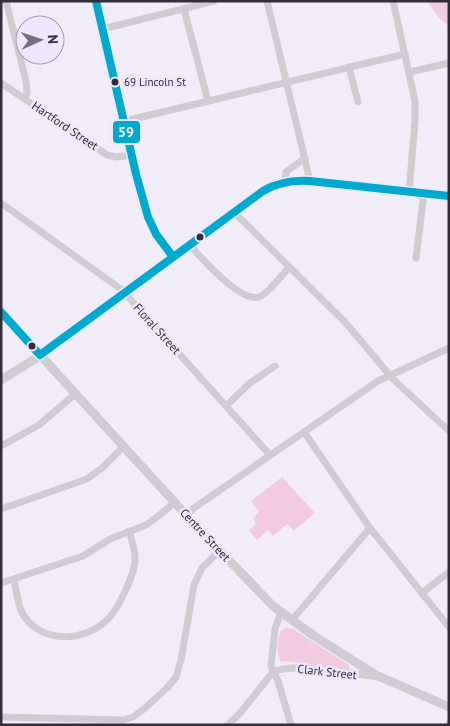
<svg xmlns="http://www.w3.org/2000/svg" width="450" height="726" font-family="'PT Sans',sans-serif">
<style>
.green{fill:#f2cbdf}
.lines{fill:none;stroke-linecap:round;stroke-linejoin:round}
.minor{stroke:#cfcdd2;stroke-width:7}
.major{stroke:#cfcdd2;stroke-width:9}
.bus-1-casing{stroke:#efe8fd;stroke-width:11}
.bus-1{stroke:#00a9ce;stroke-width:8}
.bus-dot{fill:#332e3b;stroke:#efe8fd;stroke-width:2}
.labels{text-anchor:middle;stroke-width:5;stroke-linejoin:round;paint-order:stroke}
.bus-label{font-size:11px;fill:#332e3b;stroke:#efe8fd;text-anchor:start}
.street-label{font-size:12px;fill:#332e3b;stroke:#efe8fd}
.line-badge{stroke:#efe8fd;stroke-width:2}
.badge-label{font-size:14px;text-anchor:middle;font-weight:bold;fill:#fff}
</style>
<rect width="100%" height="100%" fill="#f0edf8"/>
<g class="green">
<polygon points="427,1 449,1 449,26 440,19"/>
<polygon points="282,477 315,513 294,531 287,524 273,536 268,530 257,540 249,530 256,524 253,519 259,511 251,501"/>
<path d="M288 628 293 629 349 665 350 669 280 661C276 651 277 639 281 630Z"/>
</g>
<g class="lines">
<g class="minor">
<polyline points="6,1 26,81 27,93 25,99"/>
<polyline points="96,1 136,174 148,217 156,234 173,257"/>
<polyline points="267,1 310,181"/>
<polyline points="393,1 415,101 415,121 409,192"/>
<polyline points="184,9 208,101"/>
<polyline points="103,29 214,1"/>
<polyline points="349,67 358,102"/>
<polyline points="410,72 449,63"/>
<polyline points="1,83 107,155 116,157 132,155"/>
<polyline points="125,121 405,54"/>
<polyline points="285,181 286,172 305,158"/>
<polyline points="1,203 122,290 270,455"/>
<polyline points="234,212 345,322 393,379 449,431"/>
<path d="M190 245C201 258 241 303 259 297 267 295 283 274 289 267"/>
<polyline points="416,258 424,193"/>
<polyline points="226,406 250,383 275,366"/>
<polyline points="304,432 370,528 449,627"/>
<polyline points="1,446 39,425 75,394"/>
<polyline points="1,509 87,479 102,468 124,446"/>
<polyline points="186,515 194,508 378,381 449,348"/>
<path d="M14 580C17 592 17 605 24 616 43 644 85 642 108 619 118 609 134 576 135 561 136 551 132 541 129 531"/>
<polyline points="1,583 83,556 110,539 146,525 161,514 175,502"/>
<polyline points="422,593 449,572"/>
<polyline points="281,612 275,629 271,666 278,681 291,725"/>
<polyline points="292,620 370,528"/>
<polyline points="1,717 123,720 133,717 144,709 168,687 176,677 181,660 194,585 202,568 219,551"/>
<path d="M228 725 241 712 273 672C292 662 355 674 378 677"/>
<polyline points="448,725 449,724"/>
</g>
<g class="major">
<polyline points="1,312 197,527 273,606 314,636 376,675 449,707"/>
<path d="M1 380 35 359 263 191C276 182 287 180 302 181L449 196"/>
</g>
<defs>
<g id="bus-1">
<polyline points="96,1 136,174 148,217 156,234 173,257"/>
<path d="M1 312 40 355 263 191C278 182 293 180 310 181L449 196"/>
</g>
</defs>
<use href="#bus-1" class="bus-1-casing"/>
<use href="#bus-1" class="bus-1"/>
</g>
<g class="bus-dot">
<circle cx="115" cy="82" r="4.5"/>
<circle cx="200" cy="237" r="4.5"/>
<circle cx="32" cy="346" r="4.5"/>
</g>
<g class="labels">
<g class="bus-label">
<text x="124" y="86">69 Lincoln St</text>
</g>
<g class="street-label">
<text transform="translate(65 126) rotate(34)" y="4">Hartford Street</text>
<text transform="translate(157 329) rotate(48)" y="4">Floral Street</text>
<text transform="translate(205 535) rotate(47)" y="4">Centre Street</text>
<text transform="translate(327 672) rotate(6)" y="4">Clark Street</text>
</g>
</g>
<rect class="line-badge" x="112" y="120" width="29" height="24" rx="5" fill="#00a9ce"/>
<g class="badge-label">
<text x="126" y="137">59</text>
</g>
<rect width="450" height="726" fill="none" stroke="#332e3b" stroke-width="5"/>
<g transform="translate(40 40) rotate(87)"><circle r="24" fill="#efe8fd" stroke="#a49eaf"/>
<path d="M0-4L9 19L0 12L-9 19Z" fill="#75717d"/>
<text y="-8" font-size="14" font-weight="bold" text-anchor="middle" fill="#332e3b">N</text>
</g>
</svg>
